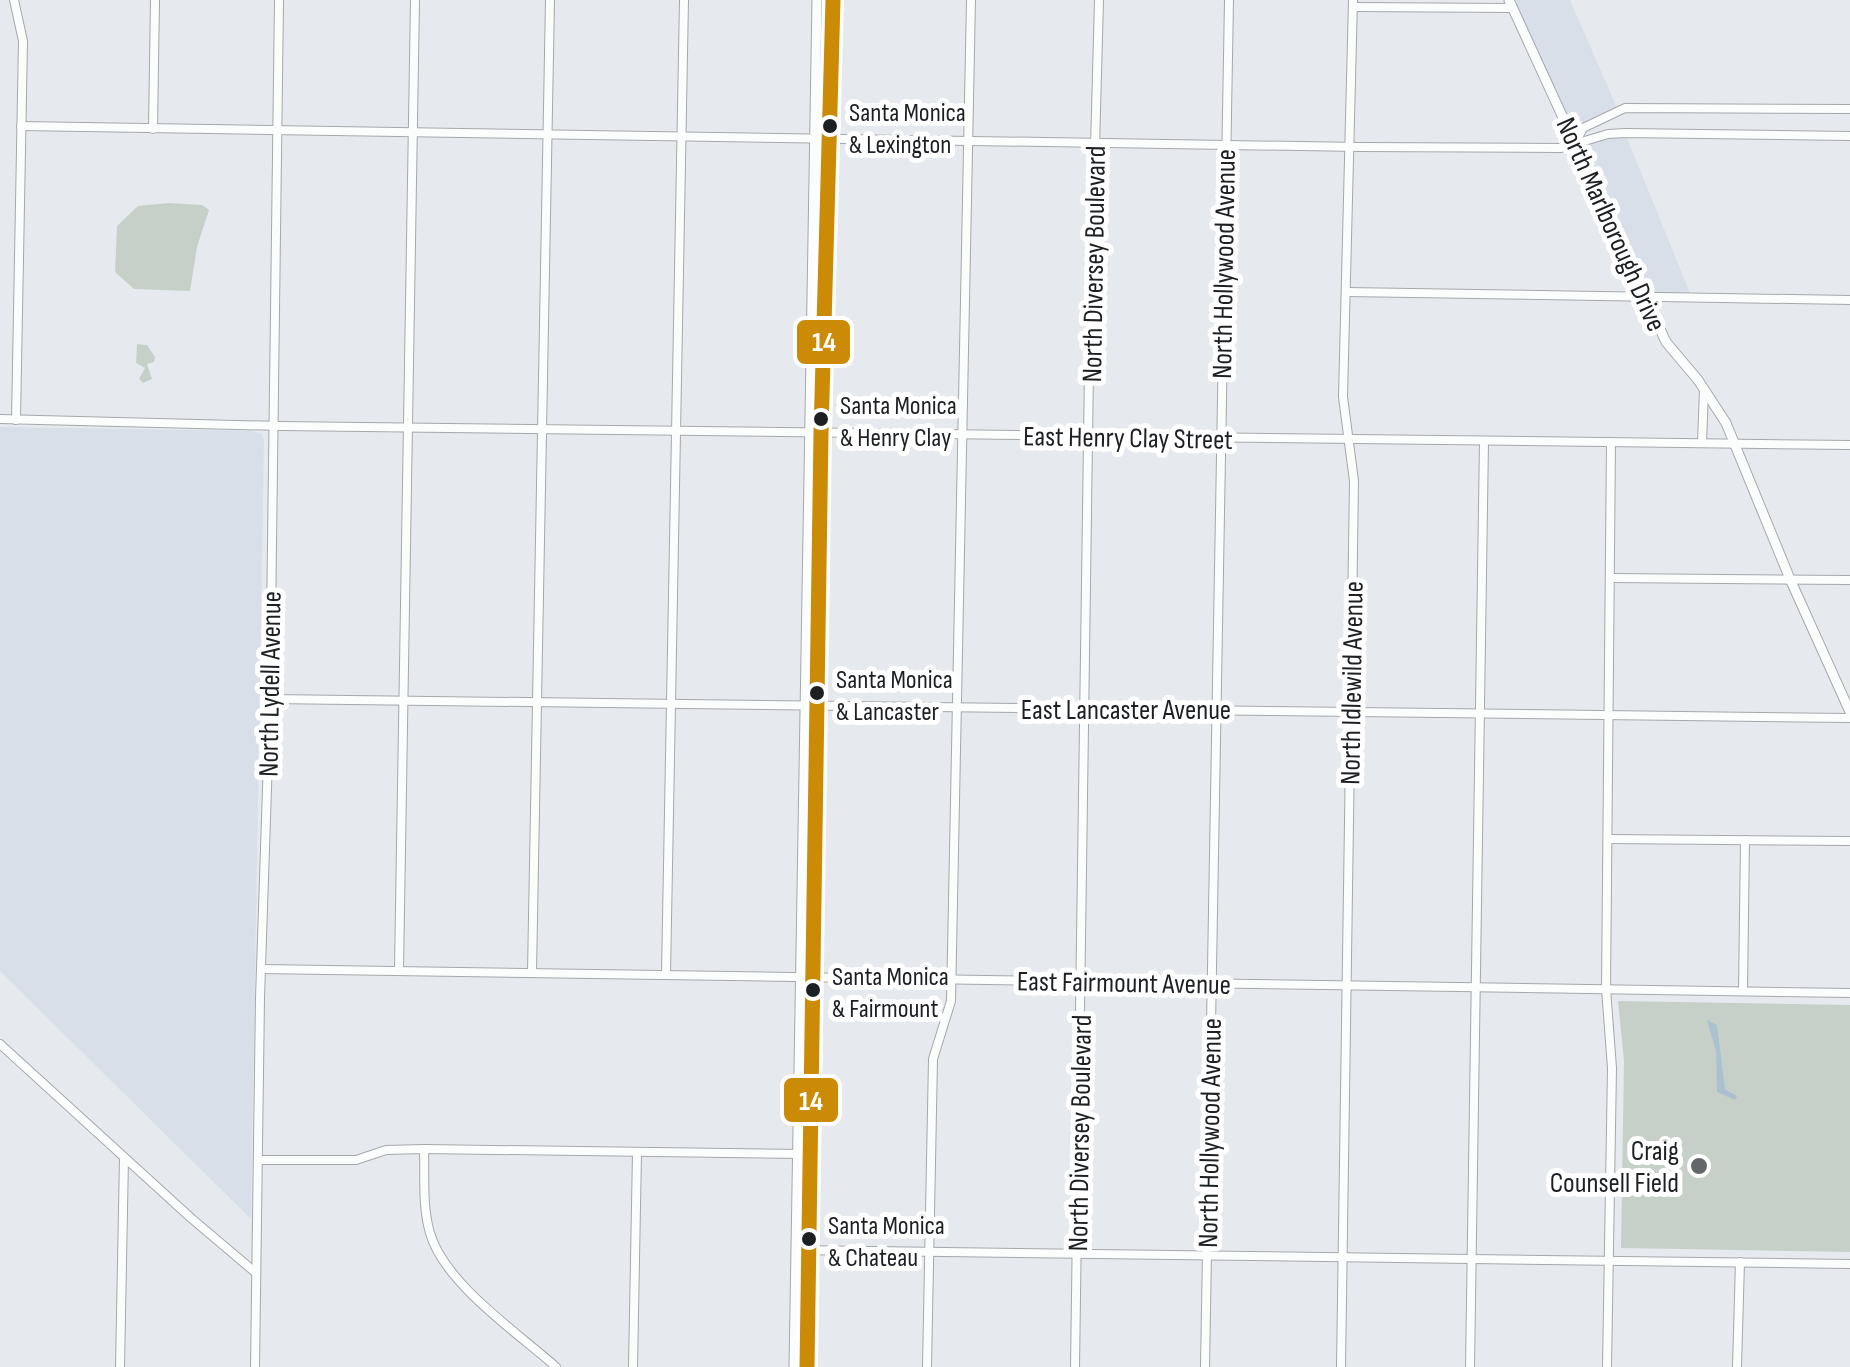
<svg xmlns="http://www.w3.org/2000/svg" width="1850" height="1367" font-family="'Sofia Sans Condensed',sans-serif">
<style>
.built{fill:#d8dfe9}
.green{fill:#c6d0c9}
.water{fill:#acc1cf}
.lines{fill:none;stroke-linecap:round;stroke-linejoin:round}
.minor-casing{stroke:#a5a8ab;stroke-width:10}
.tertiary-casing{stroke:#a5a8ab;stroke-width:11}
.minor{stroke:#fbfcfc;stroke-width:8}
.tertiary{stroke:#fbfcfc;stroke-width:9}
.bus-1-casing{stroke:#fff;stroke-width:22}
.bus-1{stroke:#cb8b07;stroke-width:15}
.bus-dot{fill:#1d2023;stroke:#fff;stroke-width:4}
.poi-dot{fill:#63676a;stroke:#fff;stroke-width:4}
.labels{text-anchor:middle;stroke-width:10;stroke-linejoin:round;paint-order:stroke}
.bus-label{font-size:26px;fill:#1d2023;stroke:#fff;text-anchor:start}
.street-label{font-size:28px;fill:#1d2023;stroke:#fff}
.poi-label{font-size:28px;fill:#1d2023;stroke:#fff;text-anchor:end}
.line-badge{stroke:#fff;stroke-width:4}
.badge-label{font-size:28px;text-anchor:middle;font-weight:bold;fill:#fff}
</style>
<rect width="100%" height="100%" fill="#e6eaee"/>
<g class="built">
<polygon points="1510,0 1570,0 1618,110 1583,128 1576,142 1625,133 1692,298 1643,296"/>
<polygon points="0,427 250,431 262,434 264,440 251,1219 0,971"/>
</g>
<g class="green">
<polygon points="169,203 202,205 209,210 197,247 190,291 134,289 115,272 117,226 138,206"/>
<polygon points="137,344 147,345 155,357 154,362 147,364 152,379 143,383 139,379 145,368 136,363"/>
<polygon points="1618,1001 1850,1005 1850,1252 1621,1248 1624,1061"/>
</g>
<polygon class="water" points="1707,1020 1717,1025 1725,1089 1737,1096 1735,1100 1717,1092 1716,1051"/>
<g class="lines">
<defs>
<g id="minor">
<polyline points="14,0 23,41 16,420"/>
<polyline points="1353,7 1513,8"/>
<polyline points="21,126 1359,147 1561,148 1608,134 1625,133 1850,136"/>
<polyline points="153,129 155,0"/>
<polyline points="1575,143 1583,128 1625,108 1850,109"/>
<polyline points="1346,292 1850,300"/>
<polyline points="0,419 280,426 1850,445"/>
<polyline points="1702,443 1704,389"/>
<polyline points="1611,578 1850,580"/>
<polyline points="270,699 1850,718"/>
<polyline points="1608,839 1850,841"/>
<polyline points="261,969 1850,993"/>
<polyline points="399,969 415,0"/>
<polyline points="532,972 550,0"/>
<polyline points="666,974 684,0"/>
<polyline points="1743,990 1745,840"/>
<polyline points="0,1044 191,1218 256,1273"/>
<path d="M424 1149C425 1176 422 1206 430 1233 444 1283 518 1333 556 1367"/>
<polyline points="260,1160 356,1160 386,1150 424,1149 802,1154"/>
<polyline points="796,1250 1850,1264"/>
<polyline points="120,1367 124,1158"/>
<polyline points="255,1367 260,998 270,699 279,0"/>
<polyline points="633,1367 637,1153"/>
<polyline points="927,1367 933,1059 951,1001 971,0"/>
<polyline points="1075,1367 1089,369 1099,0"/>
<polyline points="1205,1367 1229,0"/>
<polyline points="1341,1367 1354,481 1343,397 1353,0"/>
<polyline points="1470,1367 1484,441"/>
<polyline points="1607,1367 1612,1068 1606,989 1611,442"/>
<polyline points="1737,1367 1740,1262"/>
</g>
<g id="tertiary">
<polyline points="1509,0 1666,342 1698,380 1726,423 1790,579 1850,712"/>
<polyline points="794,1367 817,0"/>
<polyline points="807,1367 821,433 833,0"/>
</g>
</defs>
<use href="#minor" class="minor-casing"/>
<use href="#tertiary" class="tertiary-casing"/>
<use href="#minor" class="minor"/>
<use href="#tertiary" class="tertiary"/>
<defs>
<polyline id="bus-1" points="807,1367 821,433 833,0"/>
</defs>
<use href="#bus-1" class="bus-1-casing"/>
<use href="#bus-1" class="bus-1"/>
</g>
<g class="bus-dot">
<circle cx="830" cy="126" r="9"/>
<circle cx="821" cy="419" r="9"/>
<circle cx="817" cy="693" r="9"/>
<circle cx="813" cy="990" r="9"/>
<circle cx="809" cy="1239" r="9"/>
</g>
<circle class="poi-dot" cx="1699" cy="1166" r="10"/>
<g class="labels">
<g class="bus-label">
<text x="849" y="121">Santa Monica<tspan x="849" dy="32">&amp; Lexington</tspan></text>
<text x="840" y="414">Santa Monica<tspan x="840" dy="32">&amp; Henry Clay</tspan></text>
<text x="836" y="688">Santa Monica<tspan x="836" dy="32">&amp; Lancaster</tspan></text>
<text x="832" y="985">Santa Monica<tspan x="832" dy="32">&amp; Fairmount</tspan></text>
<text x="828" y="1234">Santa Monica<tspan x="828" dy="32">&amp; Chateau</tspan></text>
</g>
<g class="street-label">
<text transform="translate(1612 224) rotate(66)" y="10">North Marlborough Drive</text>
<text transform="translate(1093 264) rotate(-89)" y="10">North Diversey Boulevard</text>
<text transform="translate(1223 264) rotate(-89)" y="10">North Hollywood Avenue</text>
<text transform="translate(1128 437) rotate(1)" y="10">East Henry Clay Street</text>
<text transform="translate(1351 683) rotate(-89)" y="10">North Idlewild Avenue</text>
<text transform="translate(269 684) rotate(-89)" y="10">North Lydell Avenue</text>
<text x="1126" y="719">East Lancaster Avenue</text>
<text transform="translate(1124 982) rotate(1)" y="10">East Fairmount Avenue</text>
<text transform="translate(1079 1133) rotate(-89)" y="10">North Diversey Boulevard</text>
<text transform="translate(1209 1133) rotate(-89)" y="10">North Hollywood Avenue</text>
</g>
<g class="poi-label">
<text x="1679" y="1160">Craig<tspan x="1679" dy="32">Counsell Field</tspan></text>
</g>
</g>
<g class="line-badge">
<rect x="795" y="318" width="57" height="48" rx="10" fill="#cb8b07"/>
<rect x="782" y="1076" width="58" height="48" rx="10" fill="#cb8b07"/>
</g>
<g class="badge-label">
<text x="824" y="351">14</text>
<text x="811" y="1110">14</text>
</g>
</svg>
